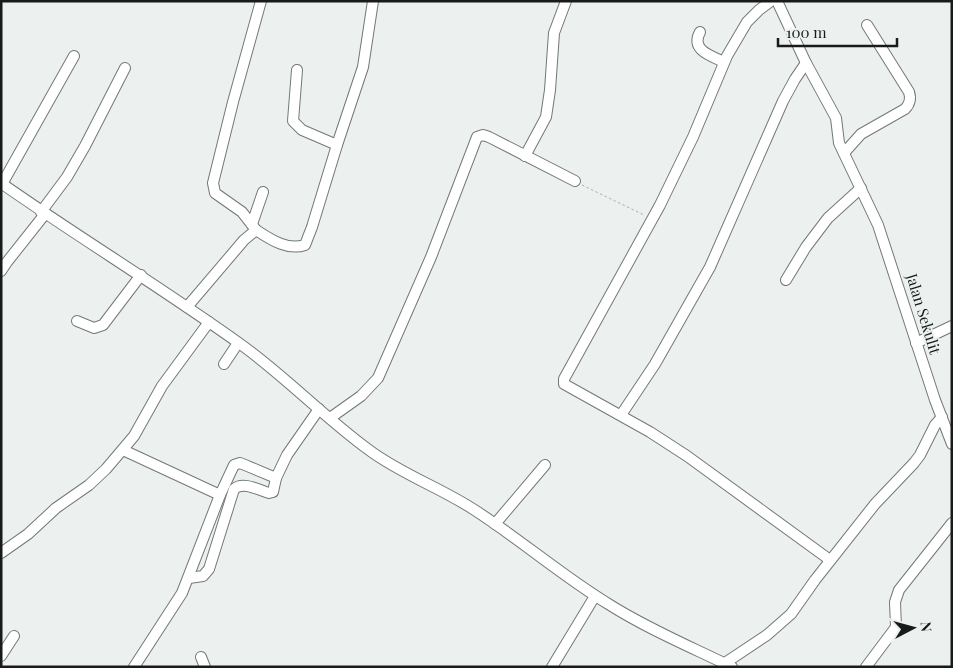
<svg xmlns="http://www.w3.org/2000/svg" width="953" height="668" font-family="'Playfair Display',serif">
<style>
.lines{fill:none;stroke-linecap:round;stroke-linejoin:round}
.minor-casing{stroke:#737877;stroke-width:12}
.path{stroke:#abafaf;stroke-width:1;stroke-dasharray:2.5 2.5;stroke-linecap:butt}
.minor{stroke:#fff;stroke-width:10}
.labels{text-anchor:middle;stroke-width:4;stroke-linejoin:round;paint-order:stroke}
.street-label{font-size:15px;fill:#191b1b;stroke:#ecf1f0}
</style>
<rect width="100%" height="100%" fill="#ecf1f0"/>
<g class="lines">
<defs>
<g id="minor">
<polyline points="771,1 759,10 747,22 727,56 693,137 660,205 564,379 564,384 650,432 687,456 830,560"/>
<polyline points="777,1 806,63 836,118 839,143 878,225 935,400 952,444"/>
<path d="M700 32C690 50 711 56 724 62"/>
<polyline points="297,70 293,121 302,130 337,145"/>
<path d="M844 153 861 134 905 109C910 104 911 98 909 92L867 25"/>
<polyline points="525,156 546,117 550,90 554,33 566,1"/>
<path d="M1 183C81 239 164 289 243 346 287 378 325 418 369 450 401 474 439 487 473 509 520 539 562 576 610 605 648 629 691 647 732 667"/>
<polyline points="2,184 74,56"/>
<polyline points="41,212 67,177 85,146 125,68"/>
<polyline points="252,224 263,192"/>
<polyline points="256,230 242,212 215,193 213,183 233,102 261,1"/>
<polyline points="1,271 7,262 45,214"/>
<polyline points="786,280 806,247 828,218 861,188"/>
<path d="M187 307 244 240 256 230C270 239 287 251 305 245L312 227 337 145 363 67 373 1"/>
<polyline points="77,321 94,328 103,325 141,275"/>
<polyline points="916,343 952,326"/>
<polyline points="224,364 238,343"/>
<polyline points="621,415 655,364 710,267 783,101 795,79 806,63"/>
<polyline points="330,418 361,396 378,378 431,257 477,137 483,135 489,137 575,181"/>
<polyline points="123,450 220,495"/>
<polyline points="495,524 545,465"/>
<polyline points="1,553 28,534 56,508 89,485 106,469 134,436 162,386 209,322"/>
<path d="M189 578 203 576 209 569 234 489C243 481 259 490 269 493L273 492 276 478"/>
<polyline points="1,656 14,636"/>
<polyline points="201,657 205,667"/>
<polyline points="725,663 767,635 791,614 815,580 875,504 914,463 920,455 935,425 942,417"/>
<polyline points="134,667 182,593 220,495 234,465 240,463 245,465 276,478 287,455 319,409"/>
<polyline points="552,667 595,596"/>
<polyline points="866,667 896,627 895,602 899,590 952,523"/>
</g>
</defs>
<use href="#minor" class="minor-casing"/>
<polyline class="path" points="582,185 644,215"/>
<use href="#minor" class="minor"/>
</g>
<g class="labels">
<g class="street-label">
<text transform="translate(923 314) rotate(73)" y="5">Jalan Sekulit</text>
</g>
</g>
<rect width="953" height="668" fill="none" stroke="#191b1b" stroke-width="5"/>
<g transform="translate(913 628) rotate(84)" stroke="#ecf1f0" stroke-width="4" paint-order="stroke">
<path d="M0-4L9 19L0 12L-9 19Z" fill="#191b1b"/>
<text y="-8" font-size="14" font-weight="bold" text-anchor="middle" fill="#191b1b">N</text>
</g>
<path d="M778 38v8h119v-8" fill="none" stroke="#191b1b" stroke-width="2.5"/>
<text x="786" y="38" font-size="15" fill="#191b1b" stroke="#ecf1f0" stroke-width="4" paint-order="stroke">100 m</text>
</svg>
